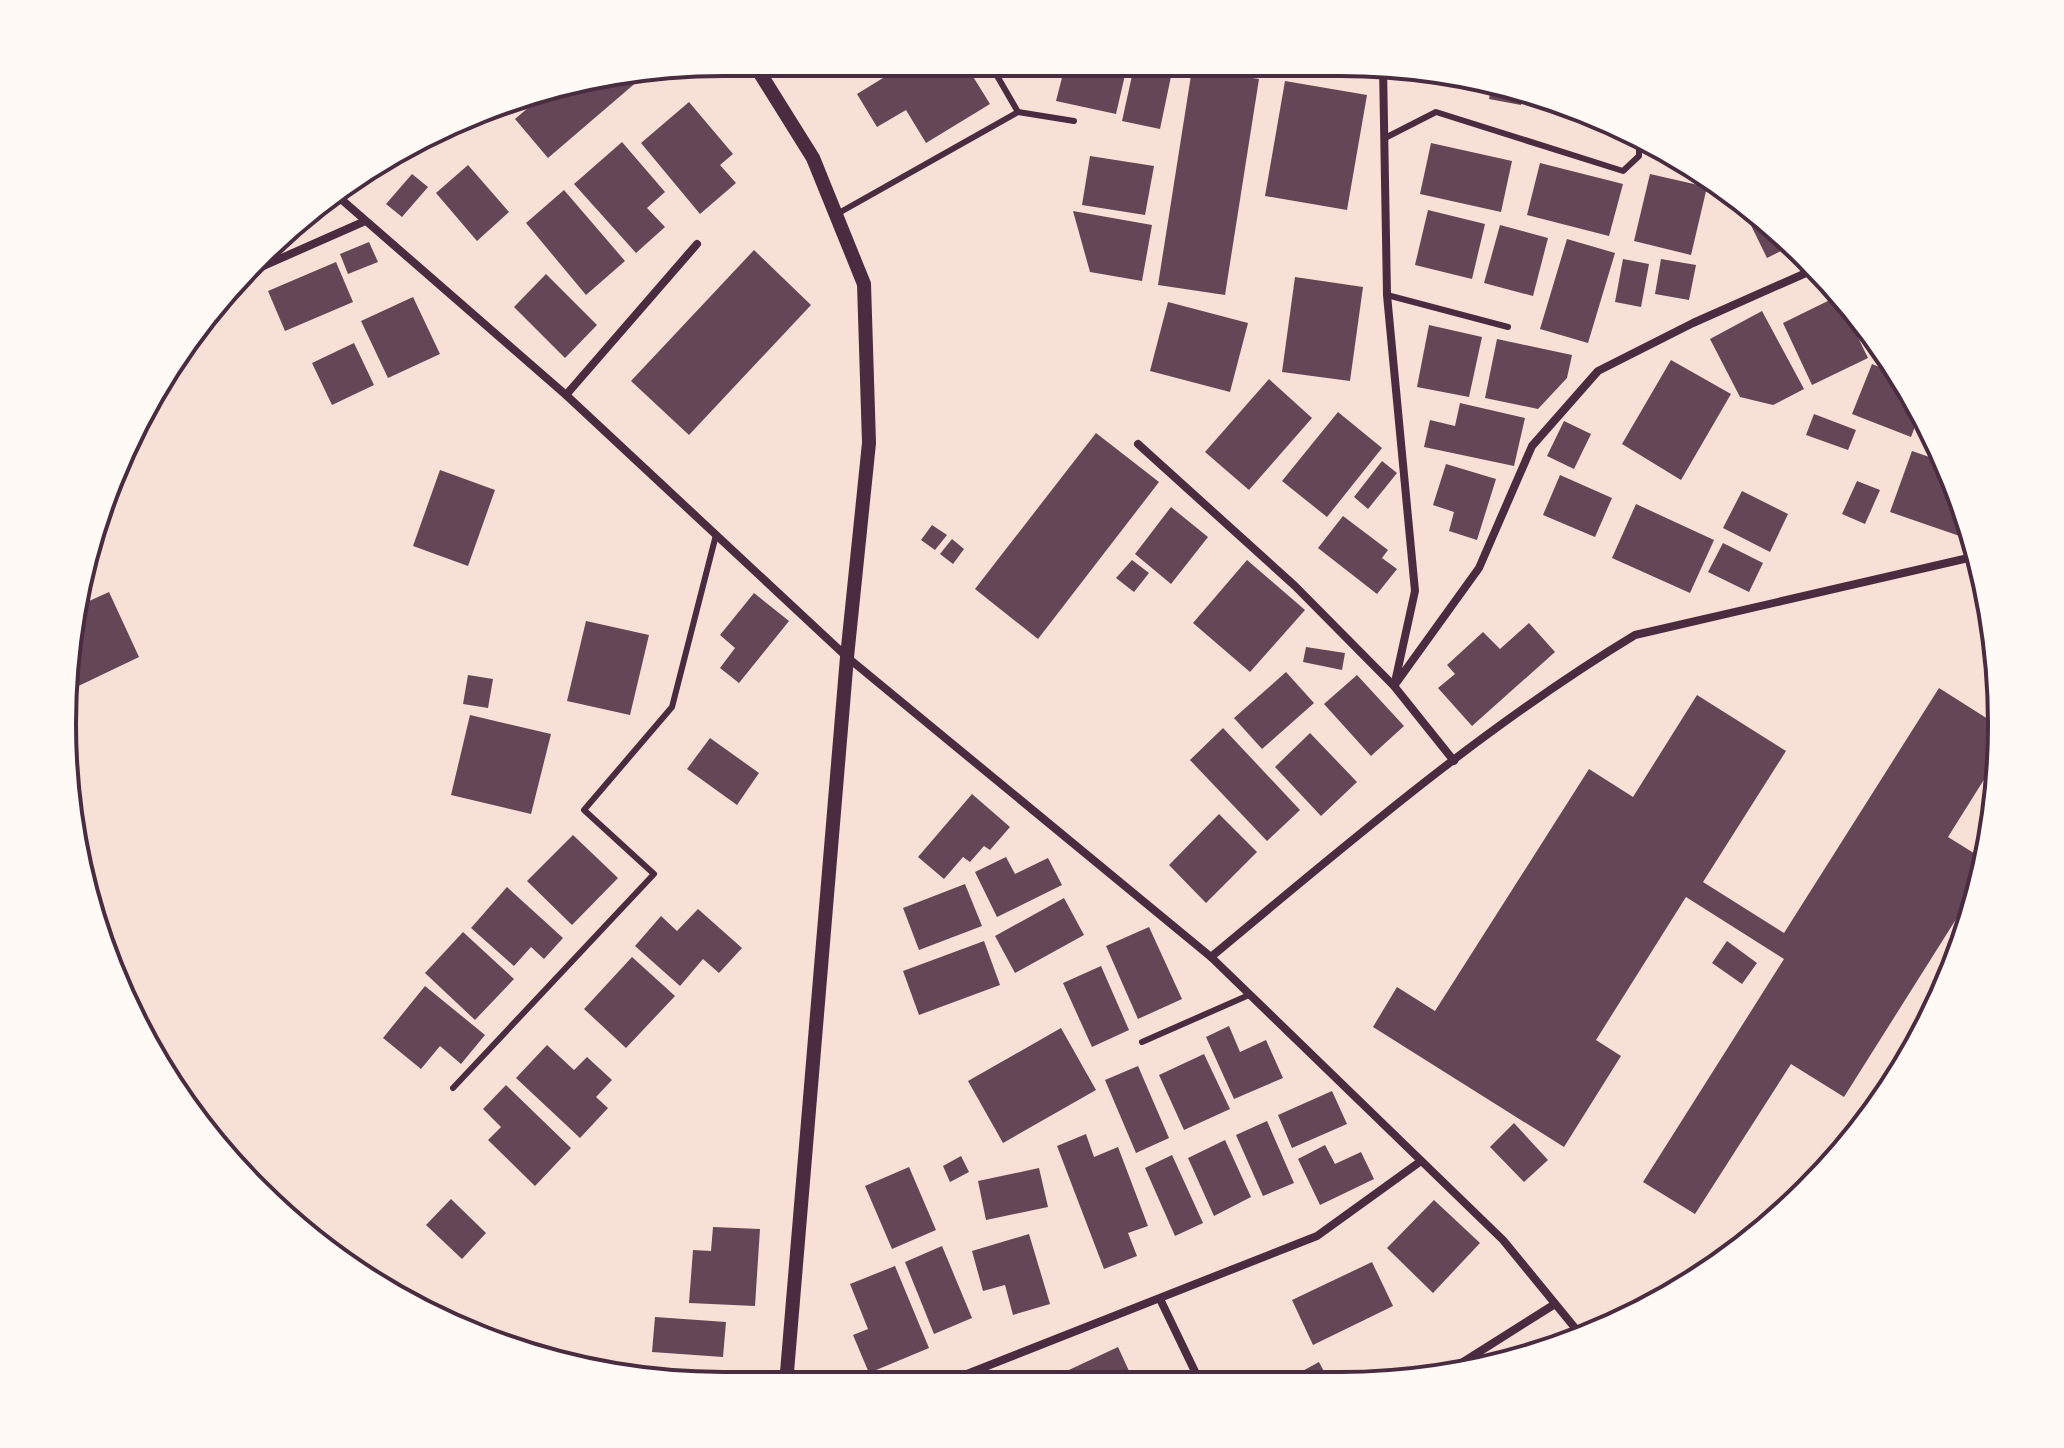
<svg xmlns="http://www.w3.org/2000/svg" width="2064" height="1448" font-family="'PT Sans',sans-serif">
<style>
.building{fill:#644757}
.lines{fill:none;stroke-linecap:round;stroke-linejoin:round}
.service{stroke:#4a2c40;stroke-width:6}
.minor{stroke:#4a2c40;stroke-width:8}
.tertiary{stroke:#4a2c40;stroke-width:14}
.rim{fill:none;stroke:#4a2c40;stroke-width:4}
</style>
<rect width="100%" height="100%" fill="#f7e1d7"/>
<g class="building">
<polygon points="909,62 964,62 990,104 926,143 906,110 877,127 857,94"/>
<polygon points="1066,62 1128,62 1116,114 1056,101"/>
<polygon points="1135,62 1174,62 1160,129 1122,121"/>
<polygon points="1192,69 1259,79 1225,295 1158,285"/>
<polygon points="634,74 639,80 548,158 515,119 556,84"/>
<polygon points="1285,81 1367,95 1347,210 1265,196"/>
<polygon points="1492,83 1523,95 1521,105 1489,99"/>
<polygon points="689,102 733,154 720,165 736,183 700,214 641,143"/>
<polygon points="622,142 665,192 647,208 665,227 636,253 574,184"/>
<polygon points="1431,143 1512,161 1501,212 1420,194"/>
<polygon points="1090,156 1154,166 1145,215 1082,205"/>
<polygon points="1540,163 1623,184 1609,236 1527,215"/>
<polygon points="468,165 509,212 477,241 436,193"/>
<polygon points="412,174 428,187 402,217 386,204"/>
<polygon points="1650,174 1707,187 1691,255 1634,241"/>
<polygon points="564,190 625,261 586,295 526,223"/>
<polygon points="1428,210 1485,224 1472,279 1415,265"/>
<polygon points="1073,211 1152,225 1142,281 1090,272"/>
<polygon points="1744,211 1789,247 1767,258"/>
<polygon points="1500,225 1548,238 1533,296 1484,283"/>
<polygon points="1567,239 1615,253 1588,343 1540,329"/>
<polygon points="369,242 378,262 348,274 340,254"/>
<polygon points="754,250 811,305 689,435 631,381"/>
<polygon points="1623,259 1649,264 1641,307 1615,302"/>
<polygon points="1661,259 1696,265 1689,300 1655,294"/>
<polygon points="336,262 353,302 285,331 268,291"/>
<polygon points="546,274 597,325 565,358 514,307"/>
<polygon points="1295,277 1363,287 1350,381 1282,372"/>
<polygon points="1838,296 1868,358 1812,385 1783,323"/>
<polygon points="413,297 440,354 388,378 361,321"/>
<polygon points="1168,302 1248,323 1230,392 1150,371"/>
<polygon points="1762,311 1804,389 1773,405 1740,397 1710,339"/>
<polygon points="1429,325 1482,337 1469,397 1417,387"/>
<polygon points="1497,339 1572,355 1567,378 1538,409 1485,398"/>
<polygon points="354,343 374,385 332,405 312,363"/>
<polygon points="1671,360 1731,394 1681,480 1622,444"/>
<polygon points="1872,364 1901,376 1913,393 1921,411 1911,437 1852,414"/>
<polygon points="1269,379 1312,418 1249,490 1205,452"/>
<polygon points="1460,403 1525,418 1514,466 1424,447 1430,420 1455,426"/>
<polygon points="1338,412 1382,448 1327,517 1282,481"/>
<polygon points="1814,414 1856,430 1848,450 1806,435"/>
<polygon points="1564,421 1591,434 1574,469 1547,456"/>
<polygon points="1096,433 1159,482 1038,639 975,589"/>
<polygon points="1912,451 1944,462 1967,511 1974,541 1890,512"/>
<polygon points="1382,461 1397,473 1368,509 1354,497"/>
<polygon points="1446,464 1496,479 1477,540 1449,531 1454,512 1433,505"/>
<polygon points="440,470 495,490 468,566 413,546"/>
<polygon points="1560,475 1612,498 1595,537 1543,515"/>
<polygon points="1857,481 1880,490 1865,524 1842,514"/>
<polygon points="1742,491 1788,514 1770,552 1723,528"/>
<polygon points="1636,504 1714,540 1690,593 1612,558"/>
<polygon points="1171,507 1208,537 1171,584 1135,554"/>
<polygon points="1343,516 1388,550 1382,558 1397,569 1377,594 1318,548"/>
<polygon points="932,525 947,535 935,550 921,540"/>
<polygon points="952,539 964,549 953,564 940,554"/>
<polygon points="1723,543 1763,563 1749,592 1708,572"/>
<polygon points="1132,560 1149,573 1134,592 1116,578"/>
<polygon points="1247,560 1305,610 1250,672 1193,623"/>
<polygon points="109,592 139,657 68,691 68,637 76,607"/>
<polygon points="754,593 789,621 739,683 720,668 735,648 720,635"/>
<polygon points="586,621 649,635 630,715 567,701"/>
<polygon points="1529,623 1555,652 1472,726 1438,688 1455,674 1447,665 1483,632 1500,649"/>
<polygon points="1306,647 1345,653 1342,670 1303,662"/>
<polygon points="1286,672 1314,703 1262,749 1234,718"/>
<polygon points="468,675 493,679 488,708 463,704"/>
<polygon points="1357,675 1404,726 1371,756 1324,704"/>
<polygon points="1939,688 1999,726 2000,754 1948,837 1985,860 1982,878 1844,1097 1791,1064 1695,1214 1643,1182 1784,959 1686,897 1596,1040 1621,1056 1564,1147 1373,1027 1397,987 1435,1011 1589,769 1633,797 1697,695 1786,751 1703,882 1784,933"/>
<polygon points="470,715 551,734 531,814 451,795"/>
<polygon points="1223,728 1300,810 1267,841 1190,760"/>
<polygon points="1310,733 1357,782 1321,816 1275,767"/>
<polygon points="710,738 759,773 737,805 687,769"/>
<polygon points="972,794 1010,827 990,850 984,846 970,862 963,857 944,879 918,857"/>
<polygon points="1219,814 1257,852 1206,903 1169,865"/>
<polygon points="573,835 618,878 572,925 527,881"/>
<polygon points="1006,857 1015,874 1048,858 1062,885 997,917 975,872"/>
<polygon points="965,884 982,926 919,950 903,908"/>
<polygon points="507,887 563,938 544,959 531,947 514,966 471,928"/>
<polygon points="1064,898 1084,935 1015,973 995,936"/>
<polygon points="698,909 742,948 719,973 703,959 680,986 635,946 661,916 677,931"/>
<polygon points="1149,927 1182,999 1138,1019 1106,946"/>
<polygon points="463,932 514,979 475,1020 425,973"/>
<polygon points="984,941 1000,985 919,1015 903,971"/>
<polygon points="1727,941 1757,963 1742,984 1712,963"/>
<polygon points="632,957 675,996 626,1048 584,1009"/>
<polygon points="1101,966 1129,1030 1092,1047 1063,983"/>
<polygon points="425,986 485,1035 461,1064 440,1046 421,1069 383,1038"/>
<polygon points="1229,1026 1240,1052 1266,1040 1283,1078 1234,1099 1206,1037"/>
<polygon points="1061,1028 1096,1090 1003,1143 968,1081"/>
<polygon points="547,1045 574,1070 587,1057 612,1080 596,1097 608,1108 580,1138 516,1078"/>
<polygon points="1204,1054 1230,1109 1184,1130 1159,1075"/>
<polygon points="1138,1066 1169,1138 1136,1153 1105,1080"/>
<polygon points="506,1085 571,1148 535,1186 488,1140 501,1127 483,1109"/>
<polygon points="1332,1091 1347,1124 1292,1148 1278,1115"/>
<polygon points="1267,1121 1294,1183 1263,1196 1236,1135"/>
<polygon points="1514,1123 1548,1160 1524,1182 1490,1147"/>
<polygon points="1086,1134 1094,1157 1118,1147 1148,1226 1128,1233 1137,1256 1104,1269 1057,1146"/>
<polygon points="1225,1140 1251,1197 1214,1216 1188,1158"/>
<polygon points="1325,1145 1335,1164 1361,1152 1374,1179 1320,1205 1298,1159"/>
<polygon points="1172,1155 1203,1223 1175,1236 1145,1168"/>
<polygon points="961,1156 969,1172 950,1182 943,1166"/>
<polygon points="909,1167 936,1230 892,1249 865,1186"/>
<polygon points="1039,1168 1048,1207 986,1220 978,1181"/>
<polygon points="451,1199 486,1233 462,1259 426,1225"/>
<polygon points="1434,1200 1480,1243 1433,1293 1387,1248"/>
<polygon points="713,1227 760,1229 755,1306 689,1303 693,1250 711,1251"/>
<polygon points="1029,1234 1050,1304 1013,1315 1005,1285 983,1291 972,1251"/>
<polygon points="942,1246 972,1318 934,1334 905,1262"/>
<polygon points="1372,1262 1393,1306 1313,1345 1292,1300"/>
<polygon points="895,1266 929,1348 869,1373 853,1335 868,1329 850,1284"/>
<polygon points="655,1317 726,1322 723,1357 652,1352"/>
<polygon points="1118,1347 1134,1382 1041,1383"/>
<polygon points="1319,1362 1329,1381 1284,1381"/>
<polygon points="591,1367 648,1372 647,1379 590,1370"/>
<polygon points="674,1369 749,1373 749,1384 673,1383"/>
</g>
<g class="lines">
<g class="service">
<polyline points="989,62 1018,112"/>
<polyline points="1385,138 1436,112 1623,171 1639,156 1639,139"/>
<polyline points="837,214 1018,112 1074,121"/>
<polyline points="1387,295 1508,327"/>
<polyline points="1142,1042 1249,995"/>
<polyline points="453,1088 654,874 584,810 672,707 716,535"/>
</g>
<g class="minor">
<polyline points="1383,66 1387,295 1415,591 1395,682"/>
<polyline points="334,193 566,395 847,657 1211,957 1503,1240 1580,1334"/>
<polyline points="252,271 363,222"/>
<polyline points="566,395 697,244"/>
<polyline points="1138,444 1295,586 1394,686"/>
<polyline points="1454,761 1394,686 1479,568 1532,446 1598,371 1693,323 1815,269"/>
<path d="M1211 957C1347 844 1483 727 1635 635L1977 556"/>
<polyline points="1160,1299 1200,1382"/>
<polyline points="1441,1376 1555,1304"/>
<polyline points="944,1383 1317,1236 1421,1161"/>
</g>
<polyline class="tertiary" points="753,62 813,158 864,284 869,443 847,657 786,1384"/>
</g>
<path d="M0 0H2064V1448H0ZM724 76H1340A648 648 0 0 1 1988 724V724A648 648 0 0 1 1340 1372H724A648 648 0 0 1 76 724V724A648 648 0 0 1 724 76Z" fill="#fffaf5" fill-rule="evenodd"/>
<path class="rim" d="M724 76H1340A648 648 0 0 1 1988 724V724A648 648 0 0 1 1340 1372H724A648 648 0 0 1 76 724V724A648 648 0 0 1 724 76Z"/>
</svg>
